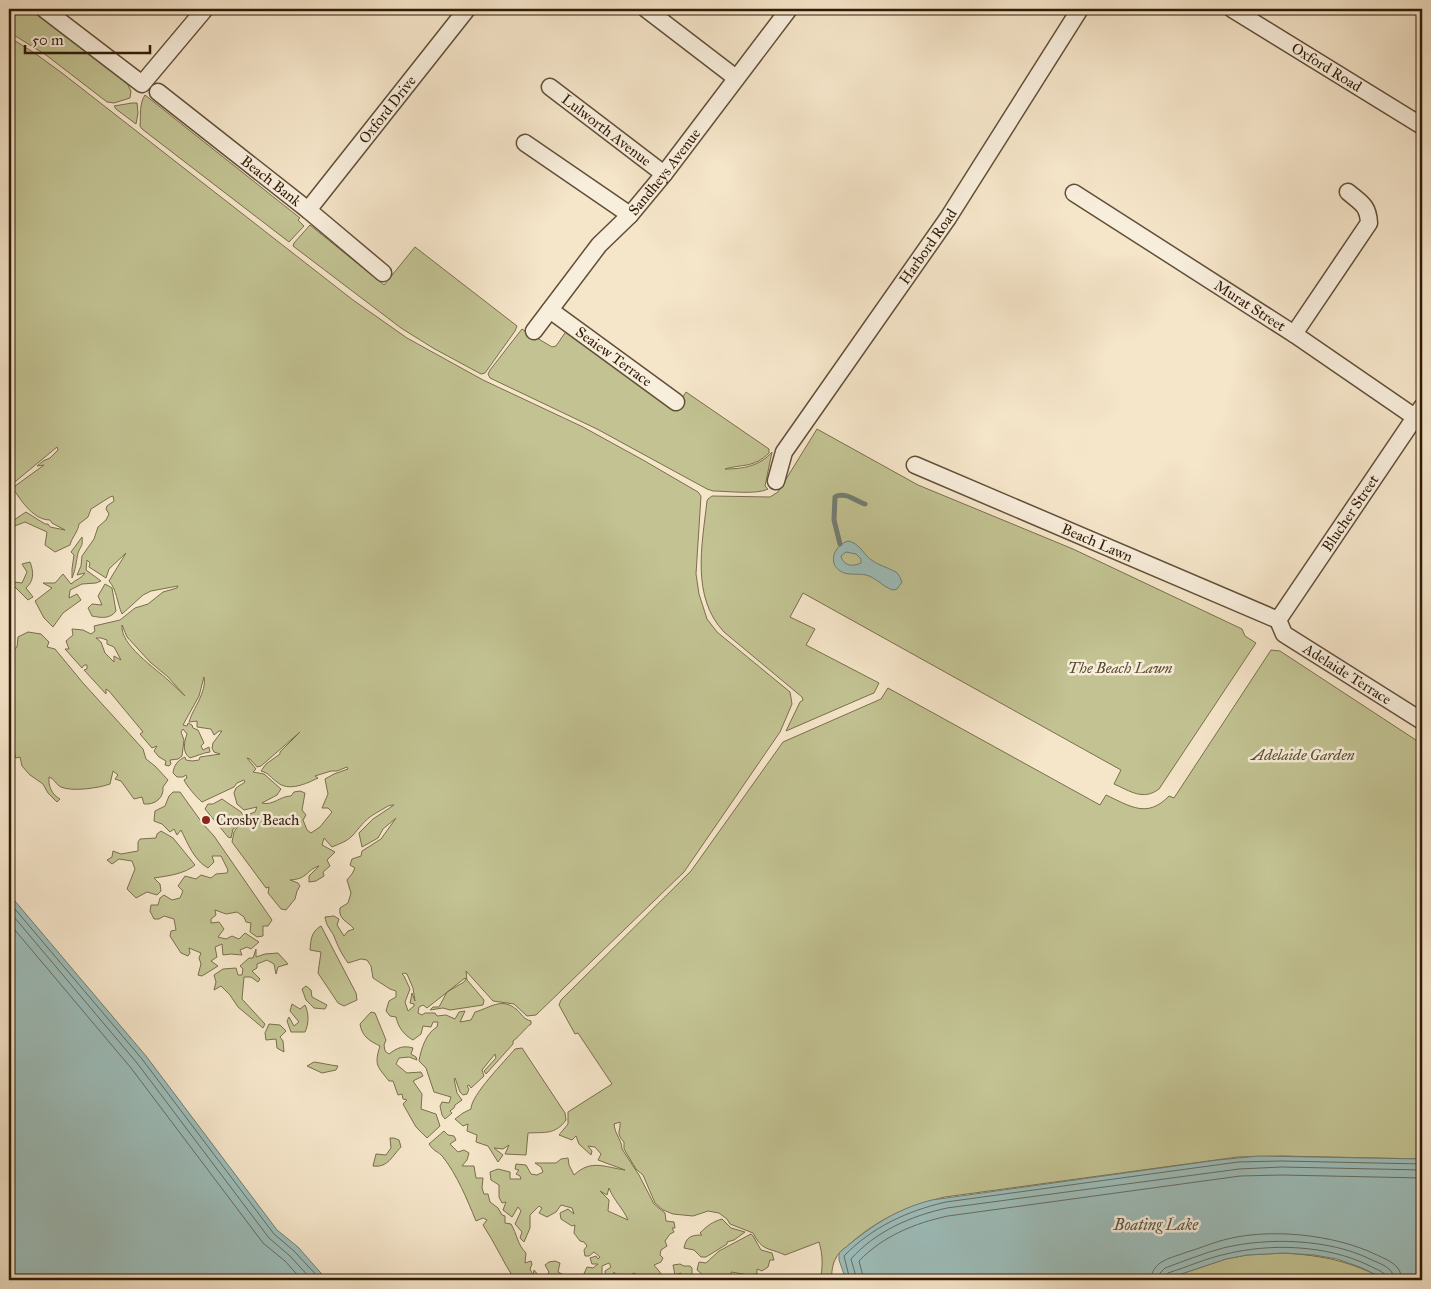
<svg xmlns="http://www.w3.org/2000/svg" width="1431" height="1289" font-family="'IM FELL Great Primer',serif">
<style>
.green{fill:#c2c292;stroke:#7a6e4c;fill-rule:evenodd}
.water{fill:#9dbebb;stroke:#727d73;fill-rule:evenodd}
.lines{fill:none;stroke-linecap:round;stroke-linejoin:round}
.shore{stroke:#676c61;stroke-width:1}
.stream{stroke:#727d73;stroke-width:5}
.minor-casing{stroke:#624e38;stroke-width:19}
.minor{stroke:#f8eedc;stroke-width:16}
.poi-dot{fill:#8f2418;stroke:#f8eedc;stroke-width:2}
.labels{text-anchor:middle;stroke-width:5;stroke-linejoin:round;paint-order:stroke}
.street-label{font-size:15px;fill:#311b07;stroke:#f8eedc}
.park-label{font-size:15px;font-style:italic;fill:#5c4d31;stroke:#f8eedc}
.poi-label{font-size:15px;fill:#311b07;stroke:#f8eedc;text-anchor:start}
.water-label{font-size:16px;font-style:italic;fill:#575446;stroke:#f8eedc}
</style>
<rect width="100%" height="100%" fill="#f5e5c9"/>
<filter id="stains"><feTurbulence type="fractalNoise" baseFrequency=".004" numOctaves="4"/><feColorMatrix values="0 0 0 0 .2 0 0 0 0 .09 0 0 0 0 .02 0 0 0 .5 -.17"/></filter>
<radialGradient id="worn" r=".72"><stop offset=".6" stop-color="#630" stop-opacity="0"/><stop offset="1" stop-color="#630" stop-opacity=".3"/></radialGradient>
<g class="green">
<polygon points="9,9 36,9 129,81 128,85 131,91 130,98 114,103 107,102 46,55 9,32"/>
<path d="M9 37 36 54 62 73 353 300 407 338 483 380 583 427 643 460 698 492 701 496 696 574 699 594 707 619 717 632 790 692 792 704 780 732 684 872 536 1015 527 1016 514 1004 493 1001 466 971 467 980 484 1000 483 1005 450 1010 443 1008 430 1010 433 1007H439L447 992 464 982 466 979 465 978 427 1008 423 1005 419 1007 418 1013 422 1015 425 1013H435L437 1016 446 1015 455 1019 459 1012 465 1011 460 1022 471 1020 475 1012C490 1008 501 997 516 1009 522 1014 523 1019 531 1021V1024C524 1029 521 1035 513 1041V1044L486 1074 484 1071 496 1058 495 1054 482 1070 484 1076 471 1088 469 1085 467 1086 469 1089 467 1094 463 1095 460 1092 455 1078 454 1079 457 1093 462 1100 455 1105 454 1108 450 1111 452 1113 445 1119 442 1115 440 1106 442 1102 449 1103 451 1097 434 1092 426 1068 419 1061C421 1049 426 1033 437 1027L438 1022H433L431 1027 423 1026 421 1034 413 1040C404 1035 398 1027 396 1017L390 1016 386 1011 389 1001 396 997V991L390 989 373 978 371 966 367 960 361 959 348 963C341 953 338 947 334 936 330 929 326 925 325 917L334 916 339 919 337 925 344 936 348 931 354 929C348 921 338 920 340 908L348 903 351 893 347 880 352 874 355 868 350 865 352 859 361 856 362 851 381 839 396 818 383 829 378 838 362 847 359 833 373 819 394 805C389 805 388 806 383 809 365 819 366 820 353 835 348 841 339 844 332 847L324 838 322 845 335 852 327 860 330 866 323 872 324 876 316 881 309 882V876L319 866C306 870 308 879 290 880L298 883 300 886 297 891 295 899 286 910 281 909 268 893 269 887 266 888 232 842 234 832 238 826 233 829 231 838 228 837 205 809 208 804H213L222 799 241 812 246 820 247 815 255 812 257 807 244 810 237 804 234 793 236 788 245 782 244 780 237 783 234 787 202 802C197 798 186 785 184 780L187 778 186 775 183 777H177L173 773C174 765 178 760 185 757L186 760 192 761 199 760 200 757 220 754 214 752 212 748 213 743 222 731H219L214 735 211 729 197 727V721L189 722C193 708 207 692 204 677L199 696 183 725 187 726 188 723 192 725 193 728 198 730 204 743 201 746 203 750 209 747 210 752C202 753 197 756 190 758 182 753 184 742 187 734L183 729 181 732 184 740 182 756 178 759 170 760 171 764 169 766 165 765 166 761 159 757 154 751 157 746 152 748 140 734 143 732 109 691 106 689V694L84 670 87 669V665H84L82 668 65 649H69L66 641 73 635 72 629 83 630 91 634 95 631 94 626 120 620 135 608 148 604 163 592 177 588 178 586 151 591 143 595 122 614C117 603 117 590 109 581L126 553 109 569 106 578 89 567 90 563 87 560 86 570 101 581 96 583 82 584 70 590 69 598 77 594 81 600 63 613 53 627 44 618 35 601 52 588 43 583H55L63 574 71 584C75 580 82 578 85 573L77 575 81 566 82 556 94 539 98 527 106 520 109 514 106 509 107 506 114 501 113 496 110 497 91 509 88 517 79 524C78 532 72 537 70 545L55 552 45 545 47 532 25 522 12 527 11 522 26 512 45 524H48L50 527 65 530 52 523 50 520C34 520 22 502 14 490L15 486 44 465 37 466 43 461 50 458 58 450 57 447 16 481 10 484 9 483ZM122 625 127 637 150 662 168 677 185 696C179 691 174 685 168 680 155 668 120 645 122 625ZM96 638H101L107 640V644L114 647 121 660 114 656V662L105 653 101 642ZM300 732 280 752V754L266 764 261 771C269 773 271 778 277 782 288 792 306 784 318 778L315 776 331 771H337L347 767 348 769 334 774 325 779 328 794 322 808H328L332 812 320 827 311 833 307 830 303 820 306 815 302 810 305 793 300 791 294 792 291 796C280 796 273 806 262 803L277 795 281 789 264 774 253 772 256 769 247 758 250 759 257 767 261 766ZM404 973 407 974 413 988 415 1001 412 993 410 1003 414 1004V1006L408 1011 405 1002 410 989 404 976 402 974Z"/>
<path d="M145 95 300 218 298 220 304 226 289 242 142 129 140 126C141 115 139 104 145 95Z"/>
<polygon points="132,103 137,103 138,113 136,124 116,109 114,106"/>
<polygon points="310,225 384,285 415,247 517,326 515,331 485,373 481,374 433,348 401,328 293,246 294,243"/>
<path d="M522 329 552 347 556 346 567 330 676 408 686 392 769 449V453C754 468 742 464 725 469 743 469 760 466 772 452L765 486 768 489C757 495 727 491 713 491L707 489 597 429 490 378 488 374 490 370Z"/>
<path d="M817 429 918 485 1073 549 1242 629 1245 636 1256 643 1159 789C1143 801 1130 791 1114 784L1121 770 803 593 790 617 815 629 806 645 879 683 874 693 869 695 786 731 800 702 803 700 802 697 724 632C691 597 702 545 707 501L708 499 712 496 770 497 778 492Z"/>
<path d="M82 537C83 547 81 545 78 553 76 562 76 569 72 578V569L74 555 71 552Z"/>
<path d="M30 562C34 572 34 581 26 588L33 597 28 600 14 586V582L22 583 27 572 22 564Z"/>
<path d="M105 584 112 588 116 611C110 619 102 618 92 616L88 608 92 604 102 605 98 596Z"/>
<path d="M28 632 41 634 49 642 47 647 55 649 83 683 143 749 146 759 155 766 168 780 163 787C164 798 155 805 144 804L142 797 134 799 121 781 115 779 118 775 113 771 110 784C99 788 72 792 61 787 56 785 55 779 49 777 48 786 52 795 60 799L57 802 48 793 43 784 30 775 22 766 20 757 16 758 14 752 9 748V650L12 651 17 647 18 637Z"/>
<path d="M1271 650 1280 651 1422 744V1159L1282 1156 1238 1157 945 1197C910 1205 880 1218 852 1242 847 1247 839 1251 836 1258 832 1264 832 1273 831 1280H820C823 1267 823 1255 819 1242L785 1255C768 1247 763 1252 753 1233L730 1224 727 1219 719 1213 708 1211 693 1216 673 1214 663 1210 655 1203 643 1175 636 1169 624 1149V1142C615 1133 621 1131 620 1122L614 1124C615 1135 622 1140 622 1149L639 1175 654 1204 665 1213 666 1221 674 1222 675 1228H672L674 1232 670 1234 665 1241 667 1246 661 1250 660 1255 663 1258 661 1262 654 1265 663 1276 659 1279 656 1276V1280H644L643 1277 640 1280H633L638 1275 633 1273 632 1278 625 1280 622 1276 619 1278 614 1272 611 1280H606L605 1271 611 1267 609 1263 602 1266V1275L600 1280 595 1277V1280H570L574 1276H583L587 1267 593 1268 598 1264H592L590 1258 596 1256 598 1259 600 1257 594 1252 589 1256H585L584 1250 587 1246 584 1242 580 1241 574 1233 575 1225 572 1226 561 1219 560 1213 568 1209 574 1214 572 1208 561 1205 556 1212 547 1217 539 1213 542 1208 539 1206 530 1215V1228L524 1242 520 1238 522 1232 515 1224 521 1211 518 1207 512 1217 503 1210 506 1202 502 1203 499 1197V1185L491 1180 490 1172 498 1169 510 1172V1179H521L520 1176 516 1174 519 1170 515 1169 516 1164 526 1165 531 1174 537 1175 543 1172 541 1167 535 1163H556L561 1159 568 1158 569 1165 574 1175C591 1159 604 1167 625 1170L598 1160 601 1154 595 1147 588 1146 592 1151 591 1155 579 1144 576 1136 572 1140 559 1135 568 1124V1112L612 1084 578 1033 575 1034 559 1005 561 1000 691 871 783 742 881 699 888 688 1100 805 1106 795C1130 806 1147 819 1169 796L1174 798ZM609 1188C614 1201 623 1208 628 1220L608 1211 609 1200 600 1191 607 1195Z"/>
<path d="M173 792H180L203 824 214 836 272 920 268 926H263V936L257 937 250 932 251 923 246 922 244 917 237 912 226 914 215 910 216 915 211 919V923L219 922 224 929 218 937 226 939 232 936 239 939 245 933 259 942 251 949 247 947 240 950 242 955 231 954 223 955 222 944 215 947 217 957 211 961 218 966 202 976 198 975 201 964 199 958 201 953 189 948 190 953 188 956 181 953 170 936 171 931 176 930 174 919 164 916 159 919H154L150 911 151 905H158L160 898 164 895 172 900 180 898 183 891 178 886 185 876 196 879 201 875 211 878 216 874 227 873 228 870 221 856H212L214 862 208 868C194 860 188 844 181 830L177 835 174 829 170 832 162 824 154 821 155 811 165 806 169 796Z"/>
<path d="M161 831 173 838 195 865C185 874 167 876 154 878L160 884 161 891 157 895 147 892 136 898 127 889 135 869 132 861 119 859 112 864 107 860 112 857 113 851 121 854 138 851V842L140 839 156 838 157 834Z"/>
<path d="M321 926 356 993 357 1000 344 1006 338 1003 318 973 321 952 310 950C311 939 311 932 321 926Z"/>
<polygon points="256,949 256,957 265,954 278,953 288,964 278,967 276,974 274,964 267,960 257,964 257,968 252,971 260,979 258,982 251,977 244,977 242,999 265,1024 263,1028 238,1007 230,995 221,986 214,990 216,982 214,975 223,969 236,968 238,975 242,975 243,969 240,966 249,958 253,958"/>
<polygon points="306,986 311,990 312,997 327,1005 325,1009 314,1008 306,1000 302,989"/>
<path d="M292 1004 300 1009 305 1005C309 1013 309 1024 305 1032H291L287 1021 289 1017 294 1026 299 1022 290 1011Z"/>
<path d="M371 1012 375 1013 386 1040 384 1045 385 1051 389 1054C397 1048 403 1045 413 1048L411 1054 416 1057 417 1060 409 1057 399 1058 396 1064 407 1073 421 1072 423 1076 413 1081 422 1094 421 1109 436 1114 440 1126 427 1138 416 1127 403 1104 407 1100 403 1099 402 1094 398 1095 393 1081H389C377 1066 374 1065 380 1046 370 1041 362 1037 360 1024Z"/>
<polygon points="269,1024 280,1025 286,1031 280,1037 283,1041 284,1052 277,1048 276,1039 266,1040 265,1033"/>
<path d="M522 1048 565 1113 566 1120C555 1135 545 1132 528 1133L526 1155 505 1154 509 1145 503 1149 494 1148 503 1155 498 1162 488 1146 476 1142 477 1135 467 1131 468 1124 463 1126 455 1119 463 1113 471 1109C471 1095 505 1061 515 1049Z"/>
<path d="M314 1062C322 1063 329 1065 338 1066L336 1070 322 1073 307 1066Z"/>
<path d="M444 1131 448 1135 454 1136 456 1140 450 1144 458 1152 464 1150 469 1153 467 1160 462 1166H474L476 1178H483L482 1188 484 1194H488L490 1202 498 1208 502 1215 505 1216V1223L511 1224C517 1234 517 1244 526 1253L525 1263 531 1261 532 1264 530 1269 533 1275 534 1270 538 1275 539 1280H515C503 1262 495 1243 483 1225L487 1220 483 1218 476 1221C467 1199 457 1175 443 1157 438 1151 434 1152 429 1144Z"/>
<path d="M390 1138H394L399 1140 401 1147C392 1156 388 1168 373 1166L376 1154 386 1155 391 1148Z"/>
<path d="M722 1219 731 1228 745 1232 734 1240 727 1242V1244L706 1257H701L694 1250 684 1248C686 1237 691 1235 702 1235L700 1233C707 1226 712 1222 722 1219Z"/>
<polygon points="751,1234 753,1236 761,1250 772,1253 774,1260 770,1260 768,1267 762,1271 757,1269 757,1274 749,1275 731,1272 732,1278 730,1280 720,1280 718,1277 709,1280 697,1270 699,1262 706,1263 719,1251"/>
<path d="M1284 1253C1327 1256 1348 1261 1387 1280H1163L1226 1259 1247 1255Z"/>
<polygon points="555,1261 560,1263 558,1272 564,1275 565,1280 545,1280 549,1272 545,1265 549,1262"/>
<polygon points="680,1264 684,1266 690,1266 692,1268 692,1275 684,1280 681,1277 681,1273 675,1275 673,1265"/>
</g>
<g class="water">
<path d="M848 541C859 543 862 552 870 559 877 565 887 567 896 572 899 574 900 578 902 582L897 589 893 590C883 587 877 578 866 575 858 573 847 576 840 571 827 562 835 545 848 541ZM846 552 856 554 861 559V563C853 567 843 566 841 556Z"/>
<polygon points="9,894 146,1056 277,1230 298,1247 327,1280 9,1280"/>
<path d="M1258 1156 1422 1159V1280H1387L1360 1267 1337 1259 1314 1255 1284 1253 1247 1255 1226 1259 1163 1280H846L839 1260V1253C867 1229 895 1209 932 1200L1218 1160Z"/>
</g>
<g class="lines">
<g class="shore">
<polyline points="9,902 142,1059 274,1234 294,1251 321,1280"/>
<polyline points="9,911 137,1063 269,1238 290,1256 312,1280"/>
<polyline points="9,923 131,1068 263,1243 285,1261 302,1280"/>
<path d="M850 1280 844 1256C872 1227 907 1211 946 1202L1238 1162 1282 1161 1422 1164"/>
<path d="M857 1280 851 1259C876 1231 911 1216 947 1208L1239 1169 1282 1167 1422 1170"/>
<path d="M864 1280 859 1261C883 1236 915 1223 948 1216L1240 1176 1282 1175 1422 1178"/>
<path d="M1151 1280C1152 1260 1172 1258 1187 1252 1198 1249 1209 1244 1220 1241 1266 1227 1334 1234 1377 1255 1390 1261 1401 1265 1402 1280"/>
<path d="M1159 1280 1160 1273 1165 1268C1184 1261 1204 1253 1223 1248 1268 1237 1329 1239 1370 1259 1380 1264 1394 1267 1394 1280"/>
<path d="M1165 1280V1276L1168 1273C1187 1267 1207 1258 1226 1254 1271 1243 1326 1245 1368 1265 1375 1269 1387 1272 1388 1280"/>
</g>
<path class="stream" d="M840 544 834 520 835 497C844 491 856 501 865 504"/>
<defs>
<g id="minor">
<polyline points="44,9 142,84 205,9"/>
<polyline points="646,9 736,78"/>
<path id="s1" d="M1232 9 1422 126"/>
<path id="s2" d="M550 87 664 174"/>
<path id="s3" d="M158 92 308 210 383 273"/>
<polyline points="525,143 630,215"/>
<path id="s4" d="M1074 193 1294 334 1422 422"/>
<path id="s5" d="M308 210 467 9"/>
<path id="s6" d="M550 310 676 402"/>
<path id="s7" d="M534 331 599 245 630 215 664 174 789 9"/>
<path d="M1294 334 1369 223C1368 205 1361 203 1348 192"/>
<path id="s8" d="M915 465 1278 620"/>
<path id="s9" d="M776 481 784 452 948 218 1080 9"/>
<path id="s10" d="M1278 620 1422 407"/>
<path id="s11" d="M1278 620 1284 634 1422 721"/>
</g>
</defs>
<use href="#minor" class="minor-casing"/>
<use href="#minor" class="minor"/>
</g>
<circle class="poi-dot" cx="206" cy="820" r="5"/>
<g class="labels">
<g class="street-label">
<text dy="5" stroke="none"><textPath href="#s1" startOffset="111">Oxford Road</textPath></text>
<text dy="5" stroke="none"><textPath href="#s5" startOffset="128">Oxford Drive</textPath></text>
<text dy="5" stroke="none"><textPath href="#s2" startOffset="71">Lulworth Avenue</textPath></text>
<text dy="5" stroke="none"><textPath href="#s7" startOffset="206">Sandheys Avenue</textPath></text>
<text dy="5" stroke="none"><textPath href="#s3" startOffset="144">Beach Bank</textPath></text>
<text dy="5" stroke="none"><textPath href="#s9" startOffset="281">Harbord Road</textPath></text>
<text dy="5" stroke="none"><textPath href="#s4" startOffset="209">Murat Street</textPath></text>
<text dy="5" stroke="none"><textPath href="#s6" startOffset="79">Seaiew Terrace</textPath></text>
<text dy="5" stroke="none"><textPath href="#s10" startOffset="129">Blucher Street</textPath></text>
<text dy="5" stroke="none"><textPath href="#s8" startOffset="198">Beach Lawn</textPath></text>
<text dy="5" stroke="none"><textPath href="#s11" startOffset="90">Adelaide Terrace</textPath></text>
</g>
<g class="park-label">
<text x="1120" y="673">The Beach Lawn</text>
<text x="1303" y="760">Adelaide Garden</text>
</g>
<g class="poi-label">
<text x="216" y="825">Crosby Beach</text>
</g>
<g class="water-label">
<text x="1156" y="1230">Boating Lake</text>
</g>
</g>
<rect width="1431" height="1289" fill="none" stroke="#f5e5c9" stroke-width="30"/>
<rect x="10" y="10" width="1411" height="1269" fill="none" stroke="#311b07" stroke-width="2.5"/>
<rect x="15" y="15" width="1401" height="1259" fill="none" stroke="#311b07"/>
<path d="M25 45v8h125v-8" fill="none" stroke="#311b07" stroke-width="2.5"/>
<text x="32" y="45" font-size="15" fill="#311b07" stroke="#f8eedc" stroke-width="4" paint-order="stroke">50 m</text>
<rect width="100%" height="100%" filter="url(#stains)"/>
<rect width="100%" height="100%" fill="url(#worn)"/>
</svg>
